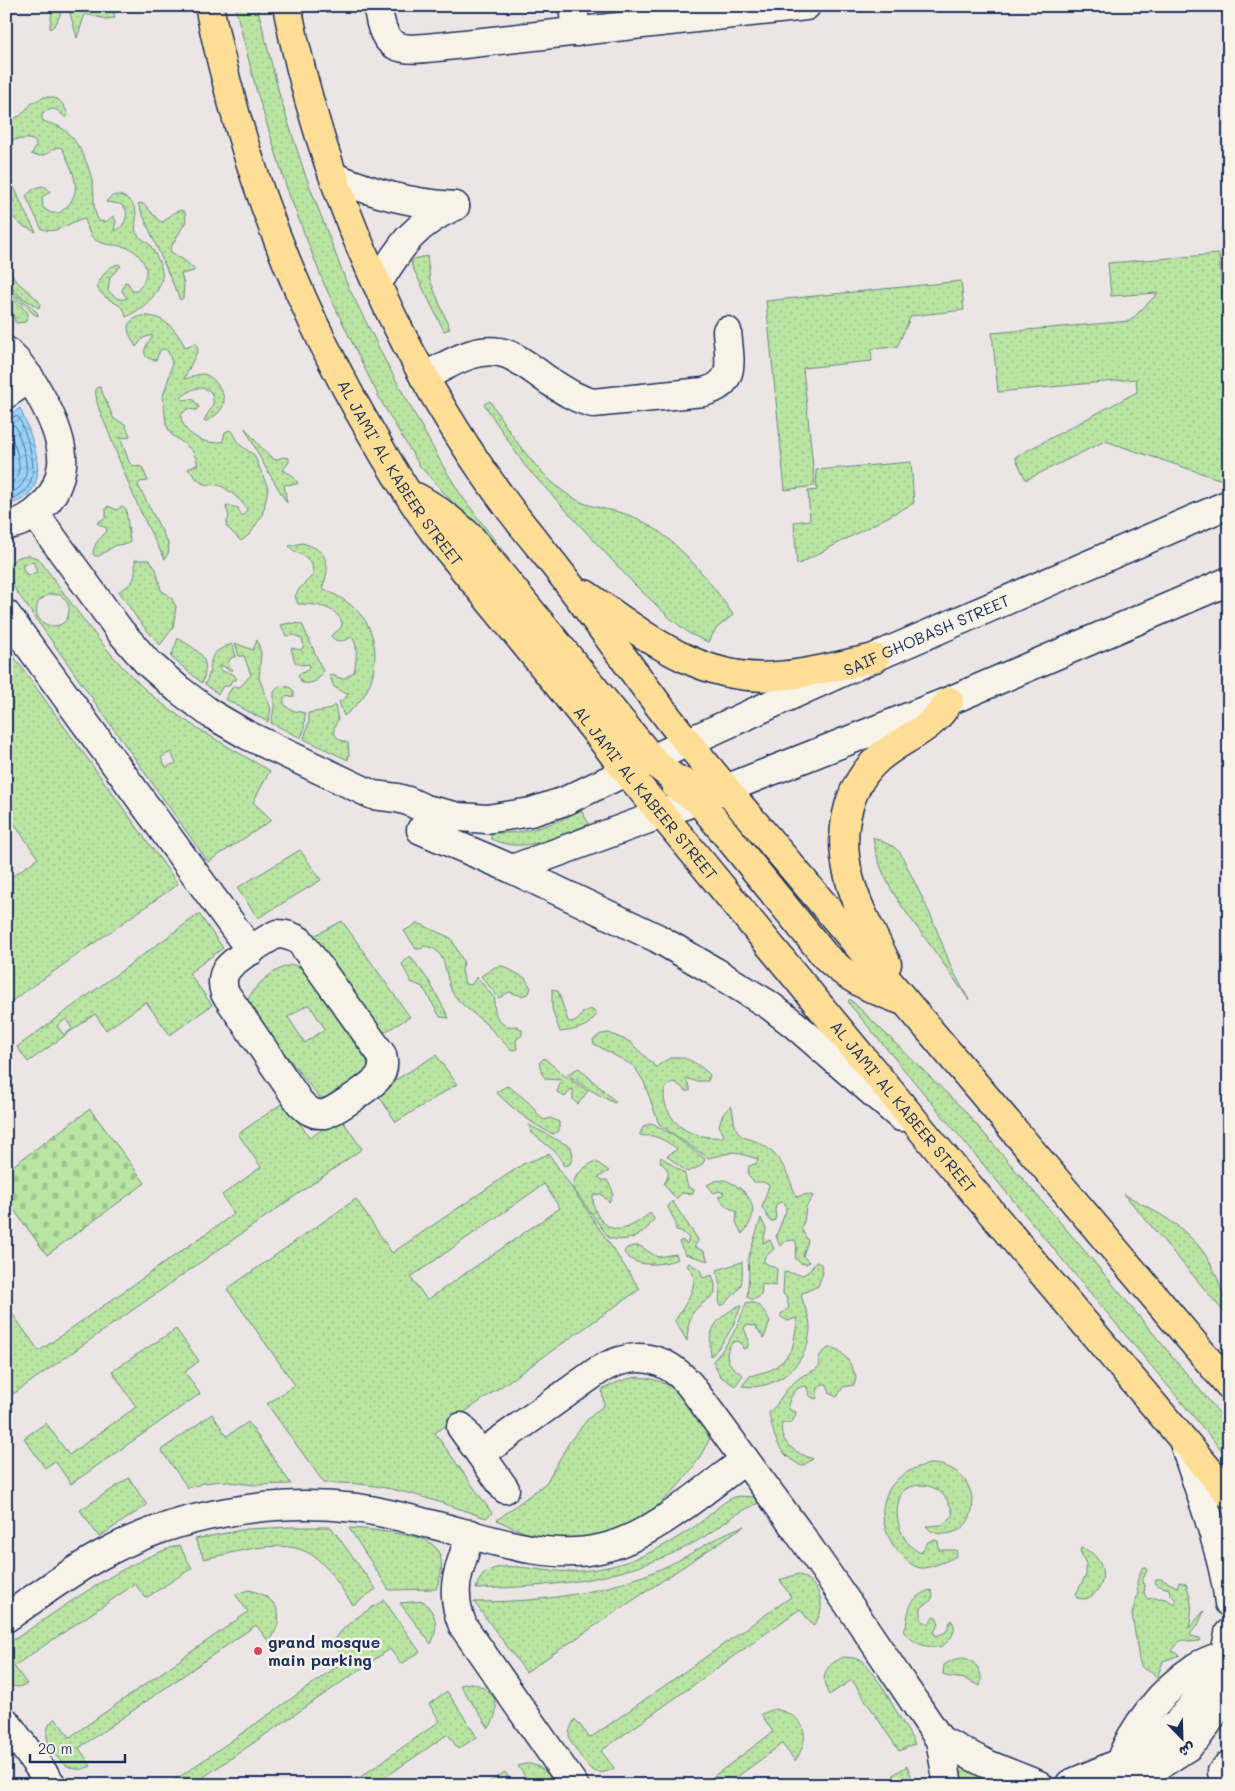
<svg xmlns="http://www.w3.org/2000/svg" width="1235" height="1791" font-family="Mali,'Playpen Sans Arabic',sans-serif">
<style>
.grass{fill:url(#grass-dots);stroke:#6a8a80;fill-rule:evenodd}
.cemetery{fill:url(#cemetery-stones);stroke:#6a8a80}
.water{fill:url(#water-waves);stroke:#6791ba}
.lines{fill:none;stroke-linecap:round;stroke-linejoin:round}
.shore{stroke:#4d709c;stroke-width:1}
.minor-casing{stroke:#1b2f5e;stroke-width:31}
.major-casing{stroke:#1b2f5e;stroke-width:31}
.minor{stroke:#f7f3e8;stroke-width:28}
.major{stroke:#fede96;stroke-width:28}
.poi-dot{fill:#d1495b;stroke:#f7f3e8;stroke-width:2}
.labels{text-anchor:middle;stroke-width:5;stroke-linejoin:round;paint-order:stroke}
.street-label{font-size:16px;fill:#1b2f5e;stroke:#f7f3e8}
.poi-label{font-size:16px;font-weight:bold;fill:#1b2f5e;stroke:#f7f3e8;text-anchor:start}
</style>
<defs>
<pattern id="grass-dots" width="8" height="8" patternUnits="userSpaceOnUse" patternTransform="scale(1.25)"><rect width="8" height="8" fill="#b9e4a2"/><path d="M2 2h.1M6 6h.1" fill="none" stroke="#9ec48e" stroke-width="1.8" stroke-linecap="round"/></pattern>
<pattern id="cemetery-stones" width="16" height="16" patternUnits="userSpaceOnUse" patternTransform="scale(1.25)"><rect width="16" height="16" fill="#b9e4a2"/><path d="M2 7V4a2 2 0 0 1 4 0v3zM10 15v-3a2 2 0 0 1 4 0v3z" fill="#9ec48e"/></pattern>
<pattern id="water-waves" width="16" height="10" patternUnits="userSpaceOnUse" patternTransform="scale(1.25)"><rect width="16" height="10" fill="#99d2f8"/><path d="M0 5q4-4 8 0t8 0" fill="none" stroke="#83b5d7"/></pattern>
</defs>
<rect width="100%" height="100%" fill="#ece5e5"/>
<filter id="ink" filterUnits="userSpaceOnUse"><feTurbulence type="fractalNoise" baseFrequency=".02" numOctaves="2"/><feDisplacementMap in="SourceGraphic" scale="10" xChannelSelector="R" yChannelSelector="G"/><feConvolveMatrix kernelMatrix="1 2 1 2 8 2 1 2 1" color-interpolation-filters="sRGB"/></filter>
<g filter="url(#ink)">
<g class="grass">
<path d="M51 6H63V8L56 24 50 29C49 23 53 16 51 6Z"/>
<polygon points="68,6 111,6 114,10 115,18 106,19 85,14 77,38"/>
<polygon points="235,6 257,6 280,97 305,174 347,284 386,362 443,466 461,495 508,558 509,560 507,563 419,465 382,403 361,361 324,284 287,189 256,89"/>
<path d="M44 97C58 96 64 103 68 115L66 118 57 110 52 109 42 113V120C48 124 55 124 60 127 78 137 91 168 93 187 95 199 92 209 99 221L106 222 113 216 116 221 114 231C123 228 128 219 126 209L120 204 106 202C114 189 130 196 135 209 138 218 134 226 136 232 138 238 146 240 150 245 155 253 164 268 162 278 159 295 141 310 126 317 125 314 125 311 123 309 115 300 101 299 97 286 102 276 107 267 118 264L121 266 110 277 108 290C113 296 119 302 127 298L122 291 125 282 128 283 132 291H137C145 281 150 272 142 260 129 239 109 250 94 239 88 234 87 225 85 218 72 220 55 237 41 228L26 196C33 188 44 181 50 192L42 197 43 208 51 213H59C87 194 73 172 62 148L57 147C48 153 42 159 31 154 47 134 19 139 9 141L6 134V122L20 116 32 103Z"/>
<polygon points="8,173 25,212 36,232 21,225 6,210 6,205 14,202 9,191 6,192 6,177"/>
<polygon points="140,203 145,205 159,221 163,222 173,213 181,210 185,212 186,221 170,249 171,252 184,260 194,269 194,271 181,274 184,284 183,298 180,300 138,204"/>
<polygon points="1219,254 1229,379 1229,478 1222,480 1105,441 1026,480 1015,457 1137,392 1136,379 998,392 992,333 1130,321 1158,293 1111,296 1108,263"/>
<polygon points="427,256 430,280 450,329 444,331 412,266 411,262 414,259"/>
<polygon points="6,261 15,280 38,300 40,304 39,308 21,297 6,282"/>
<polygon points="961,281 964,310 911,316 897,347 871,349 872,361 803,368 815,486 785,490 766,301"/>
<polygon points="6,286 37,312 38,316 34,314 6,290"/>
<polygon points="6,292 28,313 28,316 25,322 17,323 15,322 14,316 7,309"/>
<path d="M141 316C162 314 176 328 185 347L196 343 198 350 184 379C190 378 196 374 203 374 213 375 224 391 224 401 224 410 214 417 207 421H204C209 408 217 408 211 392 199 384 191 389 181 398L182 400 193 399 199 407 196 410 187 409 181 415C181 434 207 447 223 441L225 432 230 430 233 432 240 445 254 455 268 488 264 509 261 517 250 534 241 541 226 526 229 516 226 508 227 505 238 508 242 517 247 510C246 504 225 486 218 485 212 484 208 486 202 483 197 480 192 474 188 469L198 464 192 450 171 434 166 424 163 396 170 374 172 363 169 353 165 349 160 350 156 360C139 359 144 346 152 338V335L143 338 136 347C129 333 120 323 141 316Z"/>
<path d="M100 387 114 419 125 424 130 436 126 438 120 437 129 462 132 465 142 467 148 481 140 482 138 485 168 543 169 551 165 559C142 520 126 478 110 436 105 422 94 404 96 388Z"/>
<path d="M490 401C511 435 536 473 570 496 589 509 611 508 631 516 670 530 711 581 733 615L717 628 708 642 690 634 670 618 634 584 525 466 484 404Z"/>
<path d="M245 428C252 436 267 457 276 460L283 457 289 458V462L283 470 292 475 298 483 297 484 284 485 287 503 264 465Z"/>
<polygon points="911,462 914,503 797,565 794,522 810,520 808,491 817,490 816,470"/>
<path d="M108 506 117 510 122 506 126 509 130 541 128 544 116 545 99 556H95L93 554C94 542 100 539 107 531L106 528 97 523 106 517V508Z"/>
<path d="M302 543C328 549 332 567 322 588 336 595 350 602 360 614 378 633 379 667 367 690 362 700 353 709 344 716L339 702 345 698 349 693 342 692 334 687 329 674 343 679 354 672C356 661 359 647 352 637 344 641 337 644 331 636L341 628 342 623C337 606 314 604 298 604L295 596 300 588 313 575C314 554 298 557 289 546Z"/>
<path d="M29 555 39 559C78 612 116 670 169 709 201 732 236 751 270 771L253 802 272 820 208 862 12 585C4 567 10 557 29 555ZM33 561 37 572 27 576 22 566ZM49 594 60 595C65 599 70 604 69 611 67 637 26 626 39 601ZM171 752 176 763 166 767 161 757Z"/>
<path d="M135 560H149L156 569 161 590 171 597 176 607 173 628 160 645 138 620 119 591C135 583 136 578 135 560Z"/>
<path d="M289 623 302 624 323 671C320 680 312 685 302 683L298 675 306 671 310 667 309 664 301 665 295 662 291 648 301 650 304 646 302 639 294 635 286 636 281 625Z"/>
<path d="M178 638C199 652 212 656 202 683L171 657Z"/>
<polygon points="257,640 261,653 259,678 271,709 268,722 225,699 233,686 240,687 251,675 244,656 239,656 235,643 253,650"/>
<path d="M232 644 236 656 231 658 228 663 233 670H229L221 665 219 666 221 671 233 674 237 679 236 680H232L229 686H223L218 694 205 684C217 662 201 655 232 644Z"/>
<polygon points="6,646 178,884 6,1005 6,881 38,858 6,812"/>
<path d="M279 686 289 687 294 691V696L284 697C282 710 295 711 305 713L304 730 301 738 271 723 274 708V692Z"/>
<path d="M335 705 338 720C330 732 334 738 348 743L349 754 348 760 304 739 309 721 308 713 327 710Z"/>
<path d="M581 810 589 824C559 836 524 855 491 839V834L494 833C526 834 553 825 581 810Z"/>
<path d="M873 837 894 847 901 854 932 918 952 969 969 1000C957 983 945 966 933 949 908 914 879 882 873 837Z"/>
<polygon points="300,850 321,880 258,918 237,888"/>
<path d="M199 914 223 948 189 973 212 1005 170 1035 146 1002 106 1030 95 1014 28 1062 17 1047ZM66 1019 72 1029 64 1035 57 1026Z"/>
<polygon points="342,921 410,1017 383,1033 314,936"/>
<path d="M418 923 451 938 464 963 462 969 465 984 471 985 477 977 495 999C493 1008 496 1025 509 1026 511 1027 514 1026 517 1026L522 1030V1035L516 1040 517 1049 513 1050 510 1049C502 1041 494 1032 486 1024 476 1015 458 1003 452 992 444 975 448 948 424 946L421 949H416L404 931Z"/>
<polygon points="410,956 429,981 449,1018 440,1017 423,987 411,982 402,964"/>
<path d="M293 965 300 967 305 972 367 1061 368 1068 365 1075 326 1099 318 1096 253 1013 248 1000C253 985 278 966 293 965ZM309 1004 325 1029 305 1043 288 1017Z"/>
<polygon points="503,966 525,978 531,988 529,993 522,996 509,992 499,998 481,976 495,967"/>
<path d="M552 989 558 991 568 1021C575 1024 580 1019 583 1012L590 1009 597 1013C589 1028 577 1030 560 1032L552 1009Z"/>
<polygon points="850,999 964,1110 1095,1263 1229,1425 1229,1459 851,1006 848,1001"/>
<path d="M609 1033 630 1042 656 1067C661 1064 668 1058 674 1057 685 1055 703 1067 710 1075L708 1081H695L685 1078 690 1087V1091H686L675 1082C653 1088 669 1119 681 1127 693 1136 708 1138 723 1137L724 1135 719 1126C721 1117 724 1111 731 1106 734 1114 733 1124 738 1132 742 1139 749 1138 755 1141 780 1152 788 1173 796 1197L808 1194 813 1196 806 1207 804 1222 801 1228 808 1241 803 1256 809 1262 807 1264 800 1263 795 1258 797 1246 795 1240 786 1241 780 1246 776 1236 786 1211 785 1203 781 1202 776 1204 775 1211 776 1218 774 1221H770L762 1207 769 1185 763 1182H754L748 1176 749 1166 757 1163 758 1159 734 1152 708 1158 659 1124 644 1082 634 1066 594 1044 593 1040 601 1034Z"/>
<polygon points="436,1055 457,1084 396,1122 376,1092"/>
<polygon points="544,1058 564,1075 588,1091 578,1104 573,1100 573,1089 570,1090 565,1097 557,1092 561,1080 546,1079 542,1074 539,1063"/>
<polygon points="579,1068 616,1102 614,1103 585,1087 567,1074"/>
<path d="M507 1086C513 1089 529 1102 533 1107 537 1112 538 1116 544 1120L551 1118 559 1122V1131L553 1134C531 1124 513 1109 496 1092Z"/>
<polygon points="284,1102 310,1138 340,1117 362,1149 6,1399 6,1305 39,1351 234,1214 222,1195 261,1167 238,1134"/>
<path d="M652 1123 673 1135 705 1159C703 1167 694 1169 687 1172L667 1156 677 1149C675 1146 657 1136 652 1136 647 1135 645 1137 640 1135V1133L644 1126Z"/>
<polygon points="529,1125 571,1147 573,1155 570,1164 564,1166 558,1154 532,1133"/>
<path d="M549 1154 640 1289 435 1433 492 1513 486 1518C445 1504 402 1488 359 1484 347 1483 335 1483 324 1483L267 1404 295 1385 227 1289 356 1199 392 1253 523 1164ZM544 1184 560 1208 427 1300 411 1277Z"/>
<path d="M661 1157 684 1173C688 1180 684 1187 694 1190L693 1194 682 1193 676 1199 664 1184C671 1173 669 1170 660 1162Z"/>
<path d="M595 1161 609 1171 599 1177 602 1180H607L612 1189 613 1194 609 1202 601 1194 593 1195C593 1205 595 1214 602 1221 618 1238 634 1225 650 1213L654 1219C644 1236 628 1243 609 1238L573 1188C573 1174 584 1168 595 1161Z"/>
<path d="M725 1180C751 1190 763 1212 742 1234L736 1222 737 1212 726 1206 718 1197 723 1195 724 1193 719 1191 714 1193 707 1185 715 1181Z"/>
<path d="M1124 1194C1169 1219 1204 1235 1221 1288 1224 1299 1229 1307 1229 1318Z"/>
<polygon points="672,1201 697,1238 698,1241 694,1247 704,1251 708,1261 685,1254 679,1242 682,1240 687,1244 689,1238 681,1231 676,1230 675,1222 668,1207"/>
<path d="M761 1218 766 1229 763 1243 770 1240 774 1249 764 1258V1262L777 1269 776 1286 762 1284 761 1295C756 1300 753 1300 747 1297L749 1274 748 1259Z"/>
<path d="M633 1246H640L657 1257 676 1254 678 1259C663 1265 634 1269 624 1252L627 1248Z"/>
<path d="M742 1262C742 1271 744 1283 738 1290 733 1296 728 1299 724 1305H719L720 1288 717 1270Z"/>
<path d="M816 1262 821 1264 823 1273 818 1286 801 1294C803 1305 810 1315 810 1327 810 1362 777 1392 742 1386L750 1376 771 1370 783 1361 792 1349 797 1325 796 1318 788 1321 781 1317V1314L789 1308 786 1296 783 1294 784 1272 803 1275 809 1271Z"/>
<path d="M689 1263 700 1270 703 1278 712 1275 715 1284V1294C692 1312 689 1310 687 1341L675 1321C683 1307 705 1280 687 1266Z"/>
<path d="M750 1302C761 1304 765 1312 770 1321L764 1338 755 1326 746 1325 744 1328 749 1341 747 1348 743 1349 742 1344 738 1341 733 1342C721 1356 729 1366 743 1375L735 1386 720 1376 713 1361C730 1342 738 1327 746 1303Z"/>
<path d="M738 1306H741C734 1325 726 1341 711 1356 707 1328 716 1319 738 1306Z"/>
<polygon points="176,1329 199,1361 185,1372 200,1394 71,1484 55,1461 45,1468 24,1438 46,1423 69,1455 136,1407 112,1371"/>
<path d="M828 1348C842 1346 853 1366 856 1378L854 1385 843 1387 837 1397 830 1394 827 1384H823C817 1388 817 1391 817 1398L815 1399 810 1396 806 1386C796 1386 790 1396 788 1406L790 1410 796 1412 795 1417 791 1423H782C778 1444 797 1453 813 1459L802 1466C777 1454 774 1437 769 1413 771 1409 775 1408 777 1404 783 1394 789 1386 798 1379 805 1373 814 1372 820 1366 816 1357 821 1354 828 1348Z"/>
<path d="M638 1377C680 1380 689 1406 711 1436 704 1450 697 1463 687 1475 654 1519 595 1550 540 1537 524 1533 511 1527 497 1520L546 1483 570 1441 587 1420 604 1405 602 1390C614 1383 624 1379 638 1377Z"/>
<polygon points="212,1414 227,1436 248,1422 291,1484 254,1485 221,1481 204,1483 188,1488 161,1450"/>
<path d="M930 1464C980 1463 988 1533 943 1534 936 1534 929 1531 926 1526L942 1525 952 1517C953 1511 951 1507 948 1502 940 1485 918 1480 903 1491 890 1511 900 1544 921 1553L928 1542 935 1540 938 1541 939 1550H956L957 1552 956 1556C951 1560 927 1569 921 1568 912 1567 905 1559 899 1553 869 1516 882 1473 930 1464Z"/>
<polygon points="129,1478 147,1505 99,1537 80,1510"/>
<path d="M738 1496 754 1497 761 1502C752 1506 743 1510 734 1516 719 1526 706 1537 690 1545 618 1582 554 1586 476 1589 484 1553 531 1571 556 1571 571 1572 587 1571 602 1568 638 1562 671 1543 701 1522 714 1512 723 1500 738 1496Z"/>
<path d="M744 1526 526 1672 474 1602C540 1602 607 1594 667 1566 694 1554 716 1535 744 1526Z"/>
<path d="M291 1527H331L376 1589 353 1605C342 1590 328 1565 312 1555 284 1536 234 1553 204 1559L195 1539 247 1529Z"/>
<path d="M349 1528C367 1529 383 1531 400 1534 408 1536 416 1536 423 1539 446 1548 444 1571 436 1589L389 1590Z"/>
<path d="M179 1545 192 1568 146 1598 135 1584 14 1666 27 1684 18 1687 6 1685V1645C60 1610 119 1564 179 1545Z"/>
<path d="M1081 1548C1107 1554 1111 1591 1085 1599L1077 1598 1076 1594 1086 1575V1564L1080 1551Z"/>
<path d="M1145 1567 1147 1570 1142 1581 1145 1586 1144 1593 1147 1599C1158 1597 1166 1597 1175 1605L1176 1600 1170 1594 1169 1589 1157 1585 1155 1582 1157 1579H1161L1177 1587 1179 1582 1186 1584C1192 1600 1193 1611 1189 1628L1204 1611 1198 1625 1190 1634 1191 1636 1200 1638 1201 1640C1186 1646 1185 1631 1171 1651L1180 1655 1163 1661 1157 1678 1155 1677C1154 1673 1150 1669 1145 1670L1141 1666 1139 1659 1132 1614 1138 1593 1137 1582 1142 1568Z"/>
<path d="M798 1574C820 1583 829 1608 813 1626L800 1609 601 1751 614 1768C594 1780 587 1766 577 1751 574 1746 569 1741 569 1734 570 1728 572 1724 575 1719L590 1738 791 1597 780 1580Z"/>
<path d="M249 1590C279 1597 287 1617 269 1642L256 1625 79 1748 91 1766C86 1768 81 1770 76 1769 61 1767 45 1746 47 1731 48 1725 51 1722 55 1718L70 1737 248 1612 235 1594Z"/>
<path d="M931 1590 933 1596 931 1600 921 1608V1620L929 1624 933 1616 937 1618 939 1624 934 1632 936 1636 946 1632 951 1620C959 1629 951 1640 942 1646 926 1649 913 1643 903 1631L906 1627C908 1609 911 1595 931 1590Z"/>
<path d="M384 1600 420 1652 401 1664 390 1649 192 1785H168L345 1661 333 1643C343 1623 366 1612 384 1600Z"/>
<path d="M423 1601C437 1614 439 1628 431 1644L400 1603Z"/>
<path d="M844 1657 854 1658 863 1661 882 1686 915 1744 899 1751 852 1680 829 1695C819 1676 825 1665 844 1657Z"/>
<path d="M963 1658C976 1660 984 1673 980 1686L965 1679 945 1676 943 1674 944 1665 952 1660Z"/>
<path d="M471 1683C496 1689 503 1707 489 1728L460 1685Z"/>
<polygon points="447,1691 477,1737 458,1749 448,1734 374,1785 349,1785 440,1721 429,1704"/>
<path d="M775 1709C806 1716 812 1736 795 1761L782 1744 726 1785H702L773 1732 761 1714Z"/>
<polygon points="948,1754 969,1770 990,1780 983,1785 956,1785"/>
<path d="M525 1764C539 1763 548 1773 556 1785H531L518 1766Z"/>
<polygon points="907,1766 915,1785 899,1785 893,1775"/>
<polygon points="505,1772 514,1785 486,1784"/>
</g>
<polygon class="cemetery" points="90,1109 145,1183 47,1255 6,1199 6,1171"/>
<path class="water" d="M20 408C33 439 58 495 6 505V417Z"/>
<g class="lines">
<g class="shore">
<path d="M6 420 16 416 19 418C30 444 49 492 6 500"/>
<path d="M6 427 14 425 16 427C23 447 40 487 6 494"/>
<path d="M6 434 11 436C17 452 28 477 6 486"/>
</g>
<defs>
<g id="minor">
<path d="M378 6C383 57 405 50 446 46L806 6"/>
<polyline points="573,6 576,32"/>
<path d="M334 177C377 194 408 203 455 206"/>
<path d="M377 284C401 246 413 225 455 206"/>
<path d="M6 351C31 372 65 432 62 465 60 481 54 495 43 506 33 516 20 524 6 525"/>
<path d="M424 377C449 364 478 344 507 354 522 360 536 372 549 381 563 390 576 399 593 403L703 392C738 384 729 359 727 331"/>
<polyline points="6,394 30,378"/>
<polyline points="35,514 120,631 147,662 178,689 211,714 247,735 373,795 397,798 408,801 421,807"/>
<polyline points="6,614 251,951"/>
<path id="s1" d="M430 810 459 817 487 819 531 812 565 801 688 742 889 651 1229 504"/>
<polyline points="421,830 512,869 657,938 714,971 769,1005 795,1025 901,1117"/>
<polyline points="512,869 662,814 949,701 1229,581"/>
<path d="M277 934C286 934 292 936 300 941L382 1055C384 1063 384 1071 378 1078 371 1086 333 1113 324 1114 313 1115 307 1110 300 1103L225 993C222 985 222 976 227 969 234 960 266 939 277 934Z"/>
<polyline points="461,1427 505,1489"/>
<path d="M1183 1440C1199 1492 1223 1550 1229 1603"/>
<path d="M481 1454 599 1370C634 1350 664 1355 690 1385L799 1533 858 1618 940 1740 948 1785"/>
<path d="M471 1534C459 1569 448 1589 463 1626L574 1785"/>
<path d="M6 1618C38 1596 69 1572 103 1554 177 1514 273 1498 356 1508 381 1511 405 1518 430 1524 484 1537 544 1561 599 1549 649 1539 704 1490 745 1460"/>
<path d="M1180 1720C1202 1695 1225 1667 1229 1633"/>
<polyline points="6,1722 52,1785"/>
<polyline points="940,1740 989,1765 1039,1785"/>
<path d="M1119 1764C1132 1727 1163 1689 1196 1667 1205 1661 1215 1658 1225 1655 1229 1691 1217 1711 1196 1739"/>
<polyline points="1222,1772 1229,1765"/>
<path d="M1070 1784C1107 1768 1144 1756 1173 1726"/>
<polyline points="1119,1785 1158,1766 1189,1746"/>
</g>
<g id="major">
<path id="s2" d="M209 6C240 157 295 303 373 436 392 469 412 502 435 533 452 555 470 577 488 599 535 656 582 713 627 772L936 1147 1229 1494"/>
<path d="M287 6C312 136 360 262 424 377 449 421 476 464 506 504 526 531 548 556 568 583 600 625 631 669 663 711 683 738 705 763 726 789L1229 1385"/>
<path d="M416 497C437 508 454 522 471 538L652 759C674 783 694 790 726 789"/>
<path d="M585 594C644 635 701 683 777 676 810 674 843 664 875 658"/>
<path d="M676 786 698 800 825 956C847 978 872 990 901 1000"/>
<path d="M887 964C862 912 832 866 849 806 854 788 865 770 879 758 904 737 932 731 949 701"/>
</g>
</defs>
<use href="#minor" class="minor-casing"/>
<use href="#major" class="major-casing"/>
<use href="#minor" class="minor"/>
<use href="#major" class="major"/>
</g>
</g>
<circle class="poi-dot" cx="258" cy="1651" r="5"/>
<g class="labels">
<g class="street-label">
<text dy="6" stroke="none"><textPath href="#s2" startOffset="508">AL JAMI' AL KABEER STREET</textPath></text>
<text dy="6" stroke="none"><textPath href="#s1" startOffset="536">SAIF GHOBASH STREET</textPath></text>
<text dy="6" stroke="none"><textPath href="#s2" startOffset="912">AL JAMI' AL KABEER STREET</textPath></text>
<text dy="6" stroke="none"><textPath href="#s2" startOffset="1318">AL JAMI' AL KABEER STREET</textPath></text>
</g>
<g class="poi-label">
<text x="268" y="1648">grand mosque<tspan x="268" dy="18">main parking</tspan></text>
</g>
</g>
<rect width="1235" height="1791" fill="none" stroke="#f7f3e8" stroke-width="25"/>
<rect x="12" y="12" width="1210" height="1766" fill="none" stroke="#1b2f5e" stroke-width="2" filter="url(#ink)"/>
<g transform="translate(1182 1738) rotate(157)" stroke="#f7f3e8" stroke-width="4" paint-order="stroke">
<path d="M0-4L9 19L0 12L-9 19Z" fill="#1b2f5e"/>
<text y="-8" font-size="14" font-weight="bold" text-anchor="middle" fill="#1b2f5e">ش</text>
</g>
<path d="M30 1754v8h95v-8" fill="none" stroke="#1b2f5e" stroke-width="2.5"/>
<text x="38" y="1754" font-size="15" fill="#1b2f5e" stroke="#f7f3e8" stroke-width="4" paint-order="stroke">20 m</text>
</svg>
